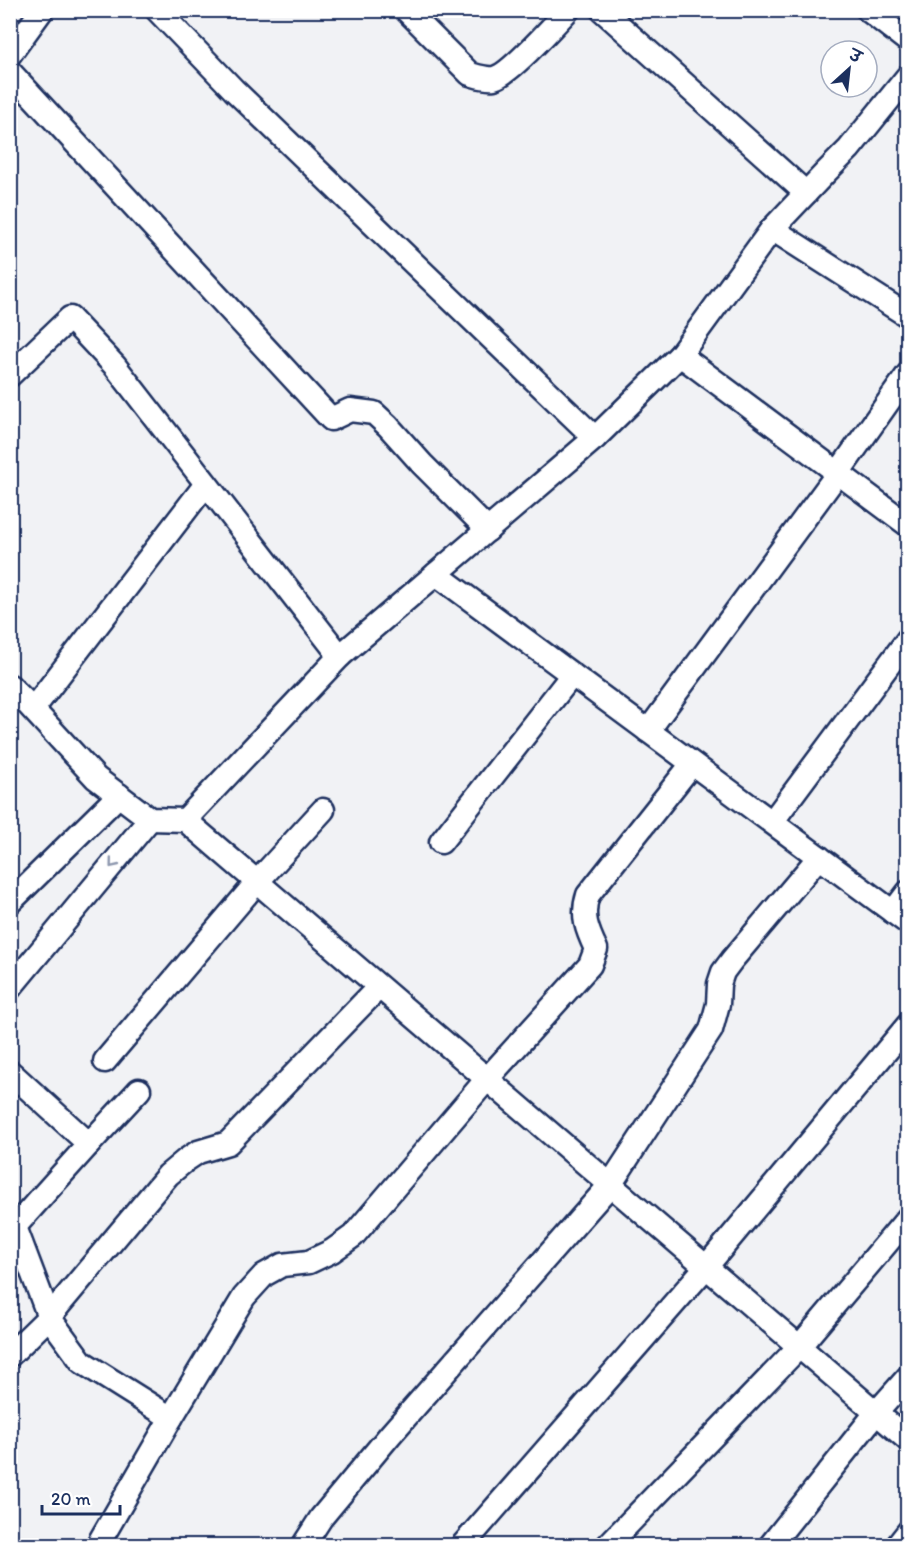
<svg xmlns="http://www.w3.org/2000/svg" width="918" height="1556" font-family="Itim,'Playpen Sans Deva',sans-serif">
<style>
.lines{fill:none;stroke-linecap:round;stroke-linejoin:round}
.street-casing{stroke:#1b2f5e;stroke-width:27}
.street{stroke:#fff;stroke-width:22}
.oneway{stroke:#8d97ae}
</style>
<rect width="100%" height="100%" fill="#f1f2f5"/>
<filter id="ink" filterUnits="userSpaceOnUse"><feTurbulence type="fractalNoise" baseFrequency=".0167" numOctaves="2"/><feDisplacementMap in="SourceGraphic" scale="12" xChannelSelector="R" yChannelSelector="G"/><feConvolveMatrix kernelMatrix="1 2 1 2 8 2 1 2 1" color-interpolation-filters="sRGB"/></filter>
<g filter="url(#ink)">
<g class="lines">
<defs>
<g id="street">
<polyline points="157,10 234,90 595,438"/>
<path d="M406 10 470 74C477 76 485 79 494 78 509 75 555 24 568 10"/>
<polyline points="602,10 806,193"/>
<polyline points="868,10 908,41"/>
<polyline points="10,54 42,10"/>
<polyline points="10,72 331,419 350,410 374,413 388,426 422,464 488,530"/>
<polyline points="772,229 908,316"/>
<polyline points="680,355 908,525"/>
<polyline points="10,375 70,318 115,366 340,656"/>
<polyline points="436,574 908,923"/>
<polyline points="10,686 25,701 96,778 150,819 185,820 908,1440"/>
<polyline points="33,709 206,484"/>
<polyline points="648,731 838,473 908,374"/>
<polyline points="185,820 340,656 595,438 680,355 772,229 826,172 849,149 908,76"/>
<polyline points="772,822 908,639"/>
<polyline points="441,842 572,675"/>
<polyline points="10,902 119,795"/>
<polyline points="893,912 908,892"/>
<polyline points="10,988 150,819"/>
<polyline points="105,1061 257,882 323,810"/>
<polyline points="10,1072 89,1144 10,1232"/>
<polyline points="89,1144 139,1090"/>
<polyline points="15,1227 49,1317 82,1362 171,1418 97,1546"/>
<polyline points="10,1355 49,1317 168,1175 186,1160 198,1152 228,1143 379,987"/>
<path d="M171 1418 244 1297 264 1275 282 1265 309 1262 332 1251 353 1236 487 1079 590 965 596 949C587 930 581 916 588 895L692 764"/>
<polyline points="303,1546 321,1518 390,1435 610,1185 711,1030 718,1004 719,984 723,972 732,960 819,857"/>
<polyline points="462,1546 706,1267 908,1025"/>
<polyline points="607,1546 799,1347 908,1218"/>
<polyline points="770,1546 876,1413 908,1377"/>
<polyline points="897,1546 908,1532"/>
</g>
</defs>
<use href="#street" class="street-casing"/>
<use href="#street" class="street"/>
</g>
<defs><path id="oneway-chevron" d="M-2-3.5L2.5 0L-2 3.5" fill="none" stroke-width="1.6" stroke-linecap="round" stroke-linejoin="round" transform="scale(1.5)"/></defs>
<use class="oneway" href="#oneway-chevron" transform="translate(113 864) rotate(129)"/>
</g>
<rect width="918" height="1556" fill="none" stroke="#fff" stroke-width="36"/>
<rect x="18" y="18" width="882" height="1520" fill="none" stroke="#1b2f5e" stroke-width="2" filter="url(#ink)"/>
<g transform="translate(849 69) rotate(27)"><circle r="28" fill="#ffffff" stroke="#a4acbf" stroke-width="1.5"/>
<path d="M0-4.5L10 22L0 15L-10 22Z" fill="#1b2f5e"/>
<text y="-9" font-size="16" font-weight="bold" text-anchor="middle" fill="#1b2f5e">उ</text>
</g>
<path d="M42 1505v9h78v-9" fill="none" stroke="#1b2f5e" stroke-width="3"/>
<text x="51" y="1505" font-size="18" fill="#1b2f5e" stroke="#ffffff" stroke-width="4.5" paint-order="stroke">20 m</text>
</svg>
